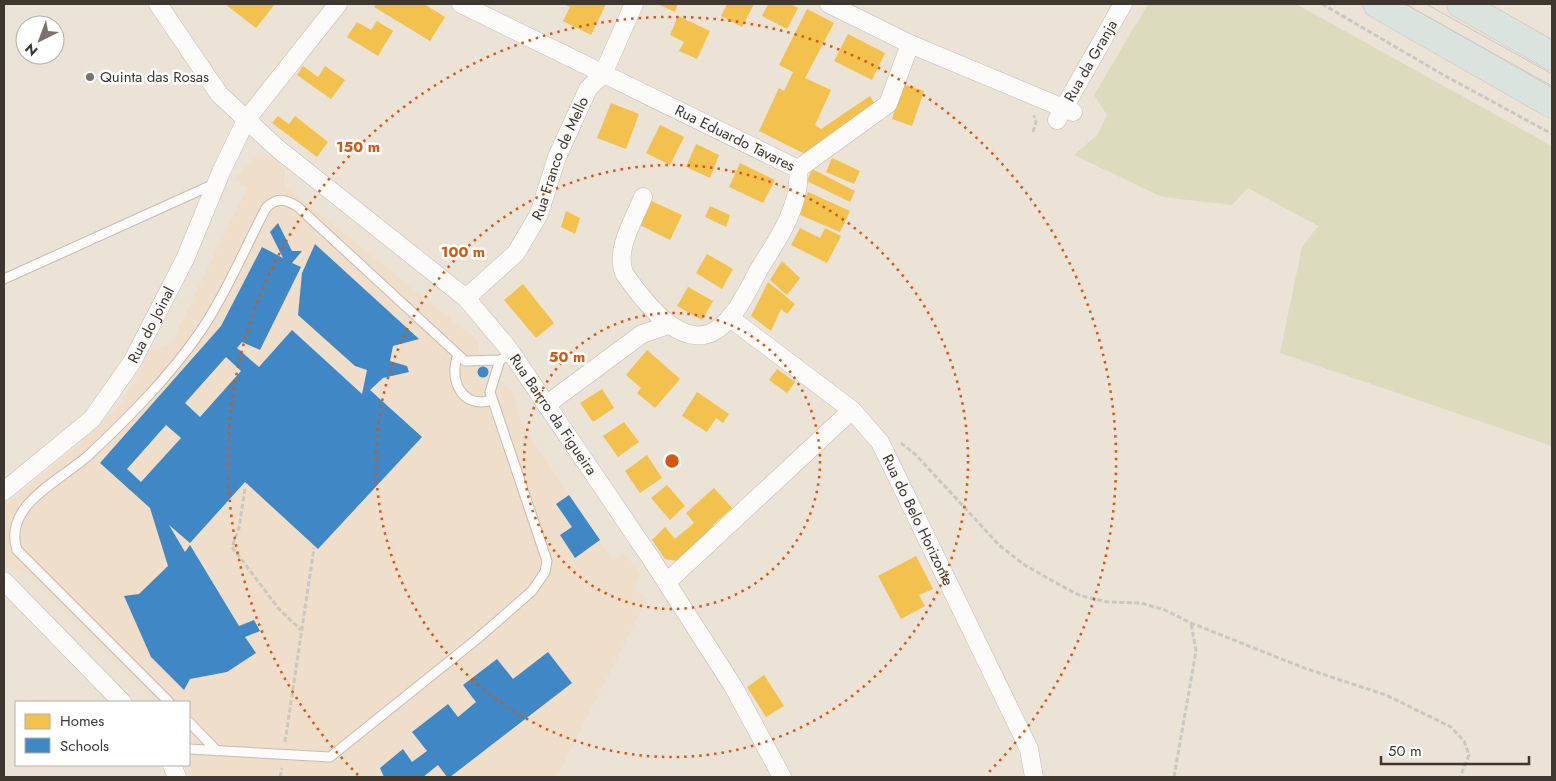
<svg xmlns="http://www.w3.org/2000/svg" width="1556" height="781" font-family="Jost,sans-serif">
	<style>
		.built { fill: #efdec9 }
		.green { fill: #dddbbe }
		.homes { fill: #f2c14e }
		.schools { fill: #3f88c5; fill-rule: evenodd }
		.lines { fill: none; stroke-linecap: round; stroke-linejoin: round }
		.service-casing { stroke: #c3bcb3; stroke-width: 11 }
		.minor-casing { stroke: #c3bcb3; stroke-width: 19 }
		.primary-casing { stroke: #c6c1bc; stroke-width: 29 }
		.path { stroke: #c9c7c1; stroke-width: 3; stroke-dasharray: 5 2.5; stroke-linecap: butt }
		.service { stroke: #fcfbf9; stroke-width: 9 }
		.minor { stroke: #fcfbf9; stroke-width: 18 }
		.primary { stroke: #dbe3df; stroke-width: 28 }
		.tram { stroke: #cbc9c5; stroke-width: 1 }
		.ring { fill: none; stroke: #d75610; stroke-width: 2.5; stroke-dasharray: 2.5 5 }
		.poi-dot { fill: #7b736a; stroke: #fff; stroke-width: 2 }
		.labels { text-anchor: middle; dominant-baseline: central; stroke-width: 5; stroke-linejoin: round; paint-order: stroke }
		.street-label { font-size: 15px; fill: #3e372f; stroke: #fff }
		.poi-label { font-size: 15px; fill: #3e372f; stroke: #fff; text-anchor: start }
		.centre { fill: #d75610; stroke: #fff; stroke-width: 2.5 }
		.ring-label { font-size: 15px; text-anchor: middle; font-weight: bold; fill: #d75610; stroke: #fff; stroke-width: 5; stroke-linejoin: round; paint-order: stroke }
	</style>
	<rect width="100%" height="100%" fill="#ece3d7"/>
	<path class="built" d="M 269,155 L 285,168 L 285,186 L 477,340 L 483,366 L 512,391 L 522,424 L 613,560 L 625,553 L 640,575 L 633,589 L 647,599 L 557,777 L 190,777 L 194,740 L 189,735 L 189,702 L 156,702 L 26,572 L 4,566 L 4,507 L 76,447 L 119,406 L 137,378 L 147,352 L 170,345 L 247,188 L 234,179 L 254,157 Z"/>
	<path class="green" d="M 1148,4 L 1296,4 L 1552,146 L 1552,446 L 1280,353 L 1302,247 L 1318,226 L 1248,188 L 1232,205 L 1162,197 L 1074,155 L 1097,135 L 1107,115 L 1094,95 Z"/>
	<g class="homes">
		<path d="M 225,4 L 275,4 L 256,28 Z"/>
		<path d="M 376,4 L 424,4 L 445,17 L 430,41 L 374,7 Z"/>
		<path d="M 564,4 L 606,4 L 591,35 L 563,21 L 570,7 Z"/>
		<path d="M 657,4 L 678,4 L 675,12 Z"/>
		<path d="M 727,4 L 754,4 L 742,27 L 721,16 Z"/>
		<path d="M 768,4 L 790,4 L 798,8 L 787,29 L 762,16 Z"/>
		<path d="M 807,9 L 834,23 L 805,78 L 831,90 L 815,125 L 821,129 L 870,96 L 874,103 L 805,154 L 759,131 L 779,88 L 784,91 L 793,72 L 779,65 Z"/>
		<path d="M 678,16 L 710,31 L 697,59 L 679,51 L 684,42 L 670,35 Z"/>
		<path d="M 377,21 L 393,31 L 378,56 L 347,37 L 357,22 L 371,30 Z"/>
		<path d="M 848,34 L 885,53 L 872,80 L 834,61 Z"/>
		<path d="M 303,66 L 318,77 L 325,66 L 345,80 L 331,99 L 297,75 Z"/>
		<path d="M 903,84 L 924,91 L 912,126 L 892,119 Z"/>
		<path d="M 611,103 L 639,114 L 626,149 L 597,138 Z"/>
		<path d="M 278,116 L 289,124 L 295,116 L 328,142 L 317,157 L 272,123 Z"/>
		<path d="M 660,125 L 684,137 L 670,165 L 646,153 Z"/>
		<path d="M 696,144 L 719,155 L 710,178 L 686,167 Z"/>
		<path d="M 832,158 L 860,171 L 854,184 L 826,172 Z"/>
		<path d="M 740,163 L 775,180 L 763,203 L 729,187 Z"/>
		<path d="M 812,169 L 855,191 L 850,202 L 807,181 Z"/>
		<path d="M 808,192 L 850,211 L 840,232 L 798,214 Z"/>
		<path d="M 647,199 L 682,215 L 670,240 L 636,223 Z"/>
		<path d="M 710,206 L 730,215 L 726,227 L 705,217 Z"/>
		<path d="M 566,211 L 580,218 L 575,234 L 561,227 Z"/>
		<path d="M 800,228 L 820,238 L 825,228 L 841,236 L 827,263 L 791,245 Z"/>
		<path d="M 707,254 L 733,269 L 722,289 L 696,273 Z"/>
		<path d="M 782,261 L 800,278 L 787,295 L 770,280 Z"/>
		<path d="M 768,282 L 795,304 L 787,314 L 781,309 L 771,331 L 751,316 Z"/>
		<path d="M 523,284 L 554,323 L 536,338 L 504,300 Z"/>
		<path d="M 688,287 L 713,301 L 702,320 L 677,306 Z"/>
		<path d="M 647,350 L 680,379 L 655,408 L 637,393 L 641,388 L 626,375 Z"/>
		<path d="M 777,369 L 795,382 L 787,393 L 769,380 Z"/>
		<path d="M 602,389 L 614,408 L 593,422 L 580,403 Z"/>
		<path d="M 697,392 L 729,414 L 723,423 L 716,418 L 707,432 L 682,416 Z"/>
		<path d="M 624,422 L 639,442 L 618,457 L 603,436 Z"/>
		<path d="M 647,455 L 662,478 L 640,493 L 625,471 Z"/>
		<path d="M 667,485 L 685,506 L 670,520 L 651,498 Z"/>
		<path d="M 714,488 L 732,508 L 713,525 L 715,529 L 677,561 L 665,559 L 652,540 L 665,527 L 675,539 L 694,523 L 686,513 Z"/>
		<path d="M 916,556 L 933,589 L 919,595 L 925,606 L 901,619 L 878,576 Z"/>
		<path d="M 764,675 L 784,706 L 766,717 L 747,687 Z"/>
	</g>
	<g class="schools">
		<path d="M 278,223 L 292,251 L 302,251 L 292,263 L 301,267 L 260,350 L 242,342 L 237,348 L 259,367 L 292,330 L 362,394 L 367,370 L 355,366 L 298,315 L 302,273 L 315,244 L 419,339 L 393,346 L 390,361 L 407,366 L 409,372 L 383,378 L 370,390 L 422,437 L 318,549 L 245,482 L 190,543 L 169,525 L 185,552 L 190,545 L 239,626 L 254,620 L 260,631 L 245,637 L 256,653 L 227,672 L 190,679 L 184,690 L 151,657 L 124,596 L 139,594 L 168,566 L 150,508 L 100,463 L 221,326 L 262,247 L 283,258 L 270,232 ZM 226,357 L 241,371 L 200,417 L 185,403 ZM 166,425 L 181,438 L 141,482 L 127,469 Z"/>
		<circle cx="483" cy="372" r="5.5"/>
		<path d="M 569,495 L 600,540 L 575,558 L 560,535 L 572,527 L 556,504 Z"/>
		<path d="M 548,652 L 572,683 L 450,777 L 447,777 L 438,765 L 423,777 L 384,777 L 380,768 L 403,749 L 412,762 L 427,751 L 412,732 L 448,704 L 458,717 L 476,702 L 463,685 L 497,659 L 513,679 Z"/>
	</g>
	<g class="lines">
		<defs>
			<g id="service">
				<path d="M 4,279 L 214,184"/>
				<path d="M 458,355 C 448,379 462,410 492,400"/>
				<path d="M 169,702 L 17,550 C 2,504 63,480 91,453 C 129,417 168,378 198,335 C 225,296 244,250 266,208 C 277,197 286,199 298,207 L 465,361 L 500,360 L 512,354"/>
				<path d="M 189,722 L 217,751"/>
				<path d="M 189,749 L 330,757 L 477,639 L 532,591 L 545,572 L 547,561 L 490,392 L 500,360"/>
			</g>
			<g id="minor">
				<path id="s1" d="M 158,4 L 219,94 L 277,148 L 466,298 L 508,348 L 654,563 L 733,686 L 782,777"/>
				<path id="s2" d="M 461,4 L 798,169 C 802,203 779,238 761,266 C 750,285 740,309 724,324 C 687,360 644,302 624,273 C 615,249 634,220 643,197"/>
				<path d="M 829,4 L 910,44 L 1073,112"/>
				<path id="s3" d="M 1057,120 L 1123,4"/>
				<path d="M 798,169 L 888,104 L 910,44"/>
				<path id="s4" d="M 466,298 L 516,253 L 539,214 L 557,157 L 588,89 L 603,74 L 634,4"/>
				<path id="s5" d="M 730,318 L 852,410 L 880,442 L 1029,749 L 1034,777"/>
				<path d="M 546,405 L 642,334 L 668,325"/>
				<path id="s6" d="M 4,491 L 92,419 L 132,362 L 185,259 L 221,172 L 246,120 L 338,4"/>
				<path d="M 4,581 L 122,702"/>
				<path d="M 667,582 L 852,410"/>
				<path d="M 172,765 L 177,777"/>
			</g>
			<g id="primary">
				<path d="M 1377,4 L 1552,104"/>
				<path d="M 1461,4 L 1552,56"/>
			</g>
		</defs>
		<use href="#service" class="service-casing"/>
		<use href="#minor" class="minor-casing"/>
		<use href="#primary" class="primary-casing"/>
		<g class="path">
			<path d="M 1322,4 L 1440,73 L 1552,134"/>
			<path d="M 1033,132 L 1036,122 L 1034,115"/>
			<path d="M 901,443 L 916,455 L 999,545 L 1023,564 L 1058,584 L 1081,596 L 1108,602 L 1141,603 L 1165,610 L 1191,623 L 1304,668 L 1386,695 L 1451,727 L 1464,741 L 1469,755 L 1460,777"/>
			<path d="M 245,489 L 239,528 L 232,547 L 279,609 L 301,630"/>
			<path d="M 285,742 L 314,548"/>
			<path d="M 280,777 L 282,768"/>
			<path d="M 1174,777 L 1196,651 L 1191,623"/>
		</g>
		<use href="#service" class="service"/>
		<use href="#minor" class="minor"/>
		<use href="#primary" class="primary"/>
		<g class="tram">
			<path d="M 1405,4 L 1552,86"/>
			<path d="M 1426,4 L 1552,74"/>
		</g>
	</g>
	<g class="ring">
		<circle cx="672" cy="461" r="148"/>
		<circle cx="672" cy="461" r="296"/>
		<path d="M358 775A444 444 0 1 1 986 775"/>
	</g>
	<circle class="poi-dot" cx="90" cy="77" r="5"/>
	<g class="labels">
		<g class="street-label">
			<text stroke="none"><textPath href="#s3" startOffset="68">Rua da Granja</textPath></text>
			<text stroke="none"><textPath href="#s2" startOffset="305">Rua Eduardo Tavares</textPath></text>
			<text stroke="none"><textPath href="#s4" startOffset="172">Rua Franco de Mello</textPath></text>
			<text stroke="none"><textPath href="#s6" startOffset="225">Rua do Joinal</textPath></text>
			<text stroke="none"><textPath href="#s1" startOffset="575">Rua Bairro da Figueira</textPath></text>
			<text stroke="none"><textPath href="#s5" startOffset="282">Rua do Belo Horizonte</textPath></text>
		</g>
		<g class="poi-label">
			<text x="100" y="77">Quinta das Rosas</text>
		</g>
	</g>
	<circle cx="672" cy="461" r="8" class="centre"/>
	<g class="ring-label">
		<text x="358" y="152">150 m</text>
		<text x="463" y="257">100 m</text>
		<text x="567" y="362">50 m</text>
	</g>
	<rect width="1556" height="781" fill="none" stroke="#3e372f" stroke-width="10"/>
	<rect x="15" y="701" width="175" height="65" fill="#ffffff" stroke="#b2afac"/>
	<rect x="25" y="714" width="25" height="15" fill="#f2c14e" stroke="#b2afac"/>
	<text x="60" y="726" font-size="15" fill="#3e372f">Homes</text>
	<rect x="25" y="738" width="25" height="15" fill="#3f88c5" stroke="#b2afac"/>
	<text x="60" y="751" font-size="15" fill="#3e372f">Schools</text>
	<g transform="translate(40 40) rotate(222)"><circle r="24" fill="#ffffff" stroke="#b2afac"/>
	<path d="M0-4L9 19L0 12L-9 19Z" fill="#7b736a"/>
	<text y="-8" font-size="14" font-weight="bold" text-anchor="middle" fill="#3e372f">N</text>
	</g>
	<path d="M1381 756v8h148v-8" fill="none" stroke="#3e372f" stroke-width="2.5"/>
	<text x="1388" y="756" font-size="15" fill="#3e372f" stroke="#ffffff" stroke-width="4" paint-order="stroke">50 m</text>
</svg>
